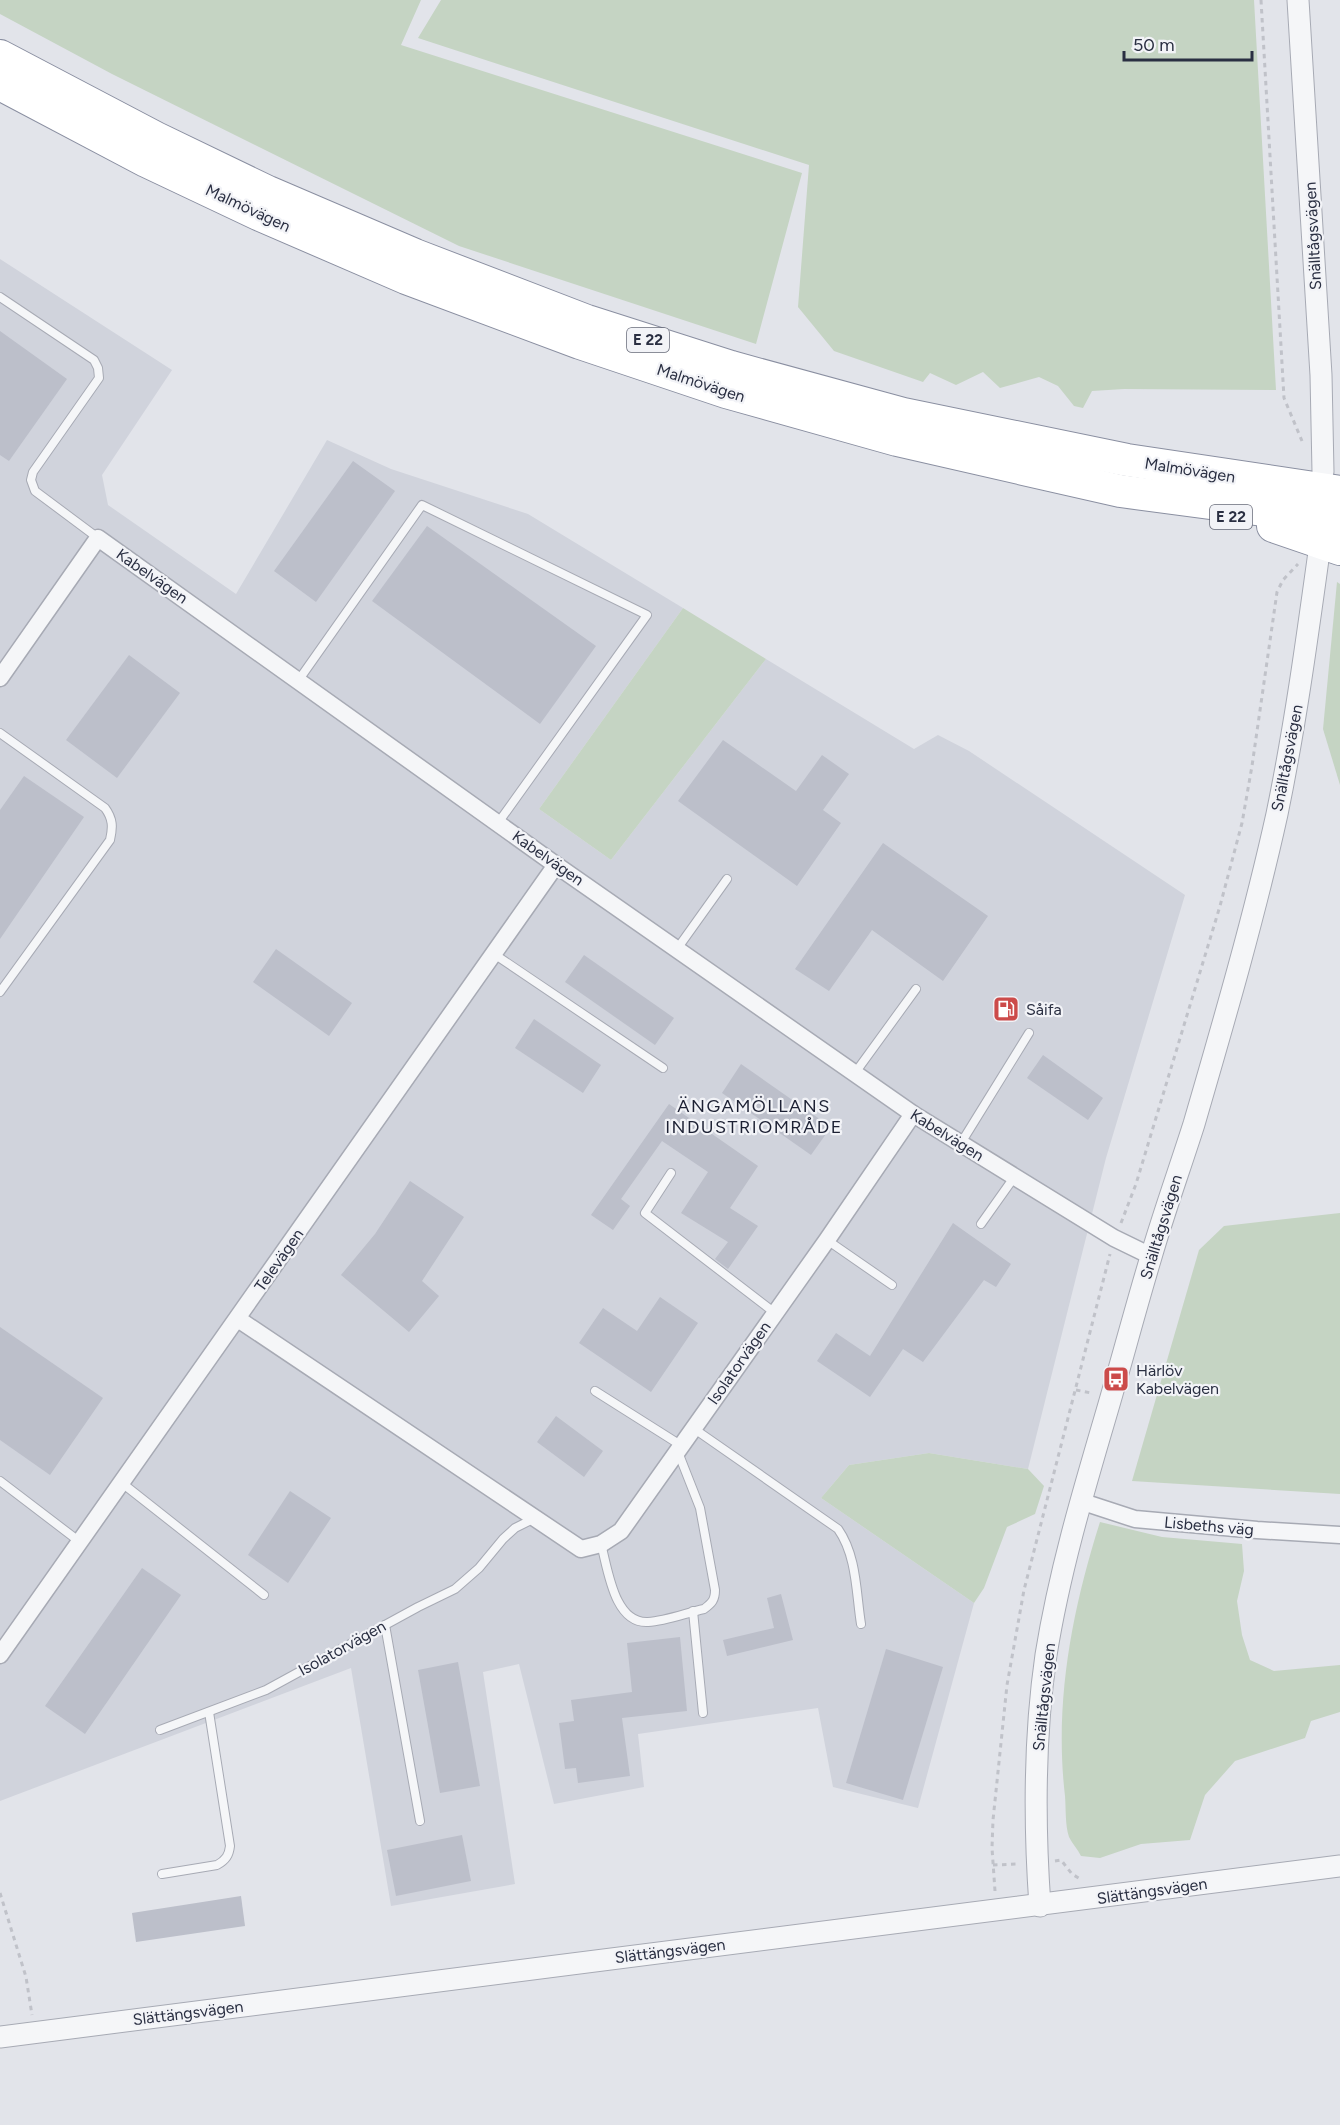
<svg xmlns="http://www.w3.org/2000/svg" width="1340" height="2125" font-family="Figtree,sans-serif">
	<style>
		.built { fill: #d0d3dc }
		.green { fill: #c5d4c3 }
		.building { fill: #bcbfca }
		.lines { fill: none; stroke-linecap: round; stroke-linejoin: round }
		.service-casing { stroke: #a7aab4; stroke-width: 10 }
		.minor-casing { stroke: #a7aab4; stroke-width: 19 }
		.tertiary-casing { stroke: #a7aab4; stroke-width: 23 }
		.motorway-casing { stroke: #8a8fa1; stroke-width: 34 }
		.path { stroke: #c0c2c9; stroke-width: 3; stroke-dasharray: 4.5 4.5; stroke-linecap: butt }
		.service { stroke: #f5f6f8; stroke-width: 8 }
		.minor { stroke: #f5f6f8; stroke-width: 16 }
		.tertiary { stroke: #f5f6f8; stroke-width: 21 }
		.motorway { stroke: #fff; stroke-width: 32 }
		.labels { text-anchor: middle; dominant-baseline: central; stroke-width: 4.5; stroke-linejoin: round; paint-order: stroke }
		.shield { fill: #f2f3f7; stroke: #666a78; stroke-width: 1.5 }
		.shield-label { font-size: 15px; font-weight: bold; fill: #2a2f42 }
		.street-label { font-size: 16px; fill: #2a2f42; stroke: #f2f3f7 }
		.poi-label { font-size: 16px; fill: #2a2f42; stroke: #f2f3f7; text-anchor: start }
		.neighbourhood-label { font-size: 18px; letter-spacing: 1.5px; fill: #1c2033; stroke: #f2f3f7 }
	</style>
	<rect width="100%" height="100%" fill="#e2e4ea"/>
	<path class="built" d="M 0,259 L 172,370 L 102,475 L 108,505 L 236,594 L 327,440 L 391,469 L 528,514 L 683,608 L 539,809 L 611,860 L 766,659 L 914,749 L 938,735 L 969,751 L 1185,895 L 1106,1158 L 1028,1469 L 929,1453 L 849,1465 L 821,1498 L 974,1603 L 918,1808 L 833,1787 L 818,1708 L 638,1734 L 644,1787 L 554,1804 L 519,1664 L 483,1672 L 515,1884 L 391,1906 L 351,1668 L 0,1801 Z"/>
	<g class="green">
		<path d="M 0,0 L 421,0 L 401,45 L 802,173 L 756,344 L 459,246 L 112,74 L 0,14 Z"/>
		<path d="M 441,0 L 1254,0 L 1276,390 L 1124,389 L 1092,391 L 1083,408 L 1074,406 L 1058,386 L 1039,377 L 1000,388 L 983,372 L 956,385 L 930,373 L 923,382 L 834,351 L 798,307 L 809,165 L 418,38 Z"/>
		<path d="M 1337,582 L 1340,584 L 1340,785 L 1323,729 Z"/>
		<path d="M 683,608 L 766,659 L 611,860 L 539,809 Z"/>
		<path d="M 1340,1213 L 1340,1494 L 1132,1481 L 1199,1250 L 1224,1226 Z"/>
		<path d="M 929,1453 L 1028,1469 L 1044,1486 L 1035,1514 L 1007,1527 L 984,1588 L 974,1603 L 821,1498 L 849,1465 Z"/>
		<path d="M 1100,1522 L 1162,1537 L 1242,1544 L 1244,1571 L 1237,1601 L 1242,1635 L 1250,1660 L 1274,1671 L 1340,1665 L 1340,1712 L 1311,1721 L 1305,1738 L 1235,1761 L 1205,1795 L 1190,1840 L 1141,1844 L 1100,1858 L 1081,1856 C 1078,1850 1072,1843 1069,1837 C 1065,1825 1066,1808 1065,1796 C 1054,1703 1072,1610 1100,1522 Z"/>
	</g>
	<g class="building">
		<path d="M 0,331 L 67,379 L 9,461 L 0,455 Z"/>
		<path d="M 353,461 L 395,491 L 316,602 L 274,571 Z"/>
		<path d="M 427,526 L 596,646 L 540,724 L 372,601 Z"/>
		<path d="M 129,655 L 180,693 L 117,778 L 66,740 Z"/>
		<path d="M 723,740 L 796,791 L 822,755 L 849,774 L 823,810 L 841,823 L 797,886 L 678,801 Z"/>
		<path d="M 24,776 L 84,817 L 0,939 L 0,810 Z"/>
		<path d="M 883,843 L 988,916 L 943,981 L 872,930 L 829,991 L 795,969 Z"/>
		<path d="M 276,949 L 352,1003 L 329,1036 L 253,982 Z"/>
		<path d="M 584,955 L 674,1018 L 655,1045 L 565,982 Z"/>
		<path d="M 534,1019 L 601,1065 L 583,1093 L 515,1048 Z"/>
		<path d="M 1043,1055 L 1103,1098 L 1088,1120 L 1027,1078 Z"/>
		<path d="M 741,1064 L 831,1127 L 811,1155 L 722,1093 Z"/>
		<path d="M 669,1104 L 758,1166 L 730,1208 L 758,1226 L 728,1269 L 715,1259 L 728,1242 L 681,1213 L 708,1172 L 662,1141 L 621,1199 L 630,1206 L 613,1230 L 591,1215 Z"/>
		<path d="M 410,1181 L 464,1217 L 422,1281 L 439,1296 L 409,1332 L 341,1275 L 375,1234 Z"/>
		<path d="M 953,1223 L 1011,1264 L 996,1287 L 984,1280 L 923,1362 L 903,1349 L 870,1397 L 817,1361 L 836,1333 L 870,1356 Z"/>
		<path d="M 660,1297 L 698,1323 L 651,1392 L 579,1343 L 603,1308 L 637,1331 Z"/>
		<path d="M 0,1327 L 103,1398 L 50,1475 L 0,1440 Z"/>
		<path d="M 556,1416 L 603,1451 L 584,1477 L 537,1442 Z"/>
		<path d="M 290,1491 L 331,1518 L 288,1583 L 248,1555 Z"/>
		<path d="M 142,1568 L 181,1595 L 85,1734 L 45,1706 Z"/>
		<path d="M 781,1594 L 793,1640 L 727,1656 L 723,1640 L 774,1628 L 767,1598 Z"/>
		<path d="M 680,1637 L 687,1711 L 622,1718 L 630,1776 L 578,1783 L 576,1768 L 565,1769 L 559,1723 L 574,1721 L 571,1700 L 632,1692 L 627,1643 Z"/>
		<path d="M 886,1649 L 943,1667 L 903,1800 L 846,1783 Z"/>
		<path d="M 458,1662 L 480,1786 L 440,1793 L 418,1670 Z"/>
		<path d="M 462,1835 L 471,1881 L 396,1896 L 387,1850 Z"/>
		<path d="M 241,1896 L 245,1926 L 136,1942 L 132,1913 Z"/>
	</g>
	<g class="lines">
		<defs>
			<g id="service">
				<path d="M 0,297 L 94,360 L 98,368 L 99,378 L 33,472 L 31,480 L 35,491 L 98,538"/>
				<path d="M 298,681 L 422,505 L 647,615 L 498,823"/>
				<path d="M 0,733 L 105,808 C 113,819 113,827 110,840 L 0,992"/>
				<path d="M 677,949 L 727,879"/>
				<path d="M 494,954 L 663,1068"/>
				<path d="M 855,1073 L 916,989"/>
				<path d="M 961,1143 L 1029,1033"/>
				<path d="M 671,1173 L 645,1213 L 775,1313"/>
				<path d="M 981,1224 L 1015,1176"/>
				<path d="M 827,1240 L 892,1285"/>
				<path d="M 595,1391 L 682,1446"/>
				<path d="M 693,1428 L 838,1529 C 857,1556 856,1593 861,1624"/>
				<path d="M 0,1481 L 80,1542"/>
				<path d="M 122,1483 L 264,1595"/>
				<path d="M 601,1544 C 608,1569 614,1624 648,1622 C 666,1621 686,1613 704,1609 C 712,1603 715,1600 715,1590 L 700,1508 L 678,1452"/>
				<path d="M 693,1611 L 703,1713"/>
				<path d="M 385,1625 L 420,1821"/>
				<path d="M 160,1730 L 266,1690 L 418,1607 L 455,1589 L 479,1568 L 503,1539 L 515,1528 L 535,1518"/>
				<path d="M 162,1874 L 217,1865 C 226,1860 229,1855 230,1846 L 209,1712"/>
			</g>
			<g id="minor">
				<path d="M 0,678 L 98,538 L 556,865 L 913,1114 L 1114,1238 L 1151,1256"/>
				<path d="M 238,1319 L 581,1549 L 601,1544 L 621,1531 L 827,1240 L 913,1114"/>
				<path d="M 1080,1501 L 1135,1519 L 1257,1530 L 1340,1535"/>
				<path d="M 0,1655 L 556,865"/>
			</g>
			<g id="tertiary">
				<path d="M 1298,0 L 1321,375 L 1323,472"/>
				<path d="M 1040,1906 C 1034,1822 1034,1738 1046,1655 C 1059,1574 1082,1496 1105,1418 C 1121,1364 1135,1310 1151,1257 C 1164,1212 1180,1168 1194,1124 C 1224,1021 1254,918 1277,814 C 1295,727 1307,639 1319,552"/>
				<path d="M 0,2037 L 1340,1866"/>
			</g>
			<g id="motorway">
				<path d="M 0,56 L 156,138 L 268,192 L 415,255 L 587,321 L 731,367 L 903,414 L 1127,460 L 1340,492"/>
				<path d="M 0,84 L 146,161 L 258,214 L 406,278 L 580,343 L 726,392 L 897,440 L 1120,491 L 1340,520"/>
				<path d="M 1273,526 L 1340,549"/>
			</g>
		</defs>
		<use href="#service" class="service-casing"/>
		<use href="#minor" class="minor-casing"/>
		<use href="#tertiary" class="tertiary-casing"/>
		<use href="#motorway" class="motorway-casing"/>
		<g class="path">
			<path d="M 1261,0 L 1284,398 L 1302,441"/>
			<path d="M 1121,1223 L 1136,1184 L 1220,906 L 1242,823 L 1252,766 L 1277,592 L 1283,580 L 1298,564"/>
			<path d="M 1076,1390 L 1091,1393"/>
			<path d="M 1055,1861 L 1061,1860 L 1072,1874 L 1082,1880"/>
			<path d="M 993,1865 L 1018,1864"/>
			<path d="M 995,1891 L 992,1848 L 993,1820 L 1007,1685 L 1024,1590 L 1110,1254"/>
			<path d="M 0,1893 L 26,1977 L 32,2015"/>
		</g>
		<use href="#service" class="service"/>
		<use href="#minor" class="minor"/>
		<use href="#tertiary" class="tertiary"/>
		<use href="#motorway" class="motorway"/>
	</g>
	<defs>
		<symbol id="fuel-square" viewBox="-11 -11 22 22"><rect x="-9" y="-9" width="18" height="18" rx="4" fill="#cc4b4a" stroke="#f2f3f7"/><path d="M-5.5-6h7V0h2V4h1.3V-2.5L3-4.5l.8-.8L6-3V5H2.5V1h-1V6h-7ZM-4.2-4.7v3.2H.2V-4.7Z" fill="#fff"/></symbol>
		<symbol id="bus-square" viewBox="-11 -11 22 22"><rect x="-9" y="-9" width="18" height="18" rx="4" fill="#cc4b4a" stroke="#f2f3f7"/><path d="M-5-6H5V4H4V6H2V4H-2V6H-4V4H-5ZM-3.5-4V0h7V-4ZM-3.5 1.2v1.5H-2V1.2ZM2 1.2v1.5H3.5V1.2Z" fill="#fff"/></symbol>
	</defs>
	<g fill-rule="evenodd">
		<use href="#fuel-square" x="991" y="994" width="30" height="30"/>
		<use href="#bus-square" x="1101" y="1364" width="30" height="30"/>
	</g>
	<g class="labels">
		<g class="shield">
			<rect x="627" y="328" width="42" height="24" rx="4.5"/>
			<rect x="1210" y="505" width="42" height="24" rx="4.5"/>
		</g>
		<g class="shield-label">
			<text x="648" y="340">E 22</text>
			<text x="1231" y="517">E 22</text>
		</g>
		<g class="street-label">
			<text transform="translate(248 208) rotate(25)">Malmövägen</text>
			<text transform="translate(1313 236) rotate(-93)">Snälltågsvägen</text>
			<text transform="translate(701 383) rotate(18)">Malmövägen</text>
			<text transform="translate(1190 470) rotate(9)">Malmövägen</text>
			<text transform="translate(152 576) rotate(35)">Kabelvägen</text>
			<text transform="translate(1287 758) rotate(-79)">Snälltågsvägen</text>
			<text transform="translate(548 858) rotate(35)">Kabelvägen</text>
			<text transform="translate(947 1135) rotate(32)">Kabelvägen</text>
			<text transform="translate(1161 1227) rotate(-73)">Snälltågsvägen</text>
			<text transform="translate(279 1260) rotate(-55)">Televägen</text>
			<text transform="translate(739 1363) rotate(-55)">Isolatorvägen</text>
			<text transform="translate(1209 1526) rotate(5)">Lisbeths väg</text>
			<text transform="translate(342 1648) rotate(-29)">Isolatorvägen</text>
			<text transform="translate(1044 1697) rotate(-84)">Snälltågsvägen</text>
			<text transform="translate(1152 1891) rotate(-8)">Slättängsvägen</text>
			<text transform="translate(670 1951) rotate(-7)">Slättängsvägen</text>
			<text transform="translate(188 2013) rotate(-7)">Slättängsvägen</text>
		</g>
		<g class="poi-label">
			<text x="1026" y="1009">Såifa</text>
			<text x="1136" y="1370">Härlöv<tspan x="1136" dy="18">Kabelvägen</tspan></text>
		</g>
		<g class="neighbourhood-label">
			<text x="754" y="1106">ÄNGAMÖLLANS<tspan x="754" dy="21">INDUSTRIOMRÅDE</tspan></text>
		</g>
	</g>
	<path d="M1124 51v9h128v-9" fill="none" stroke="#2a2f42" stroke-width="3"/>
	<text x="1133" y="51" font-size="18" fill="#2a2f42" stroke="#f2f3f7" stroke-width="4.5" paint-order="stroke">50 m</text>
</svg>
